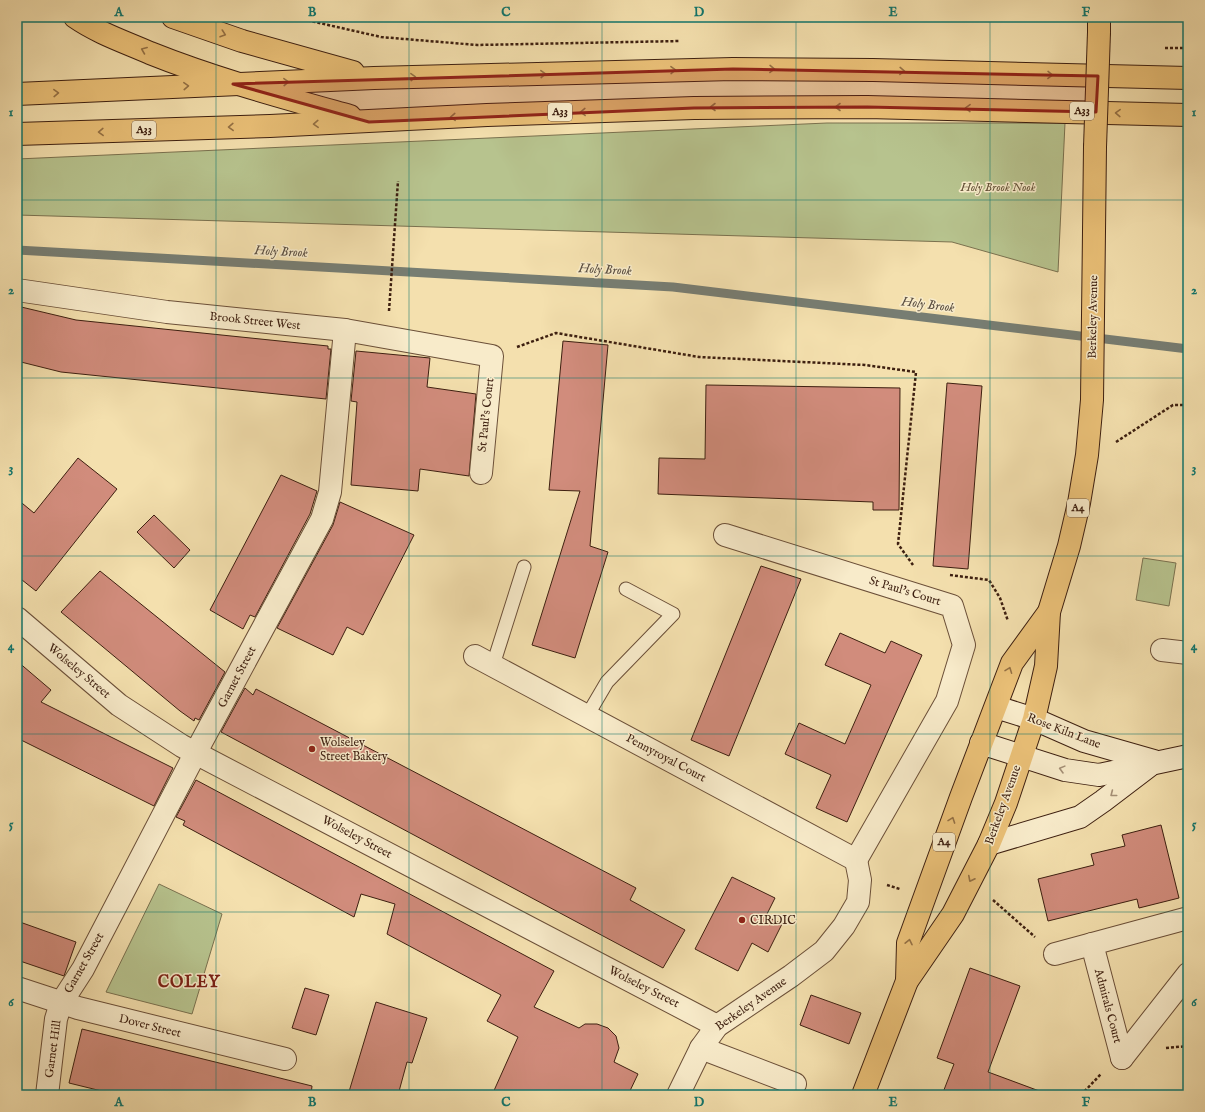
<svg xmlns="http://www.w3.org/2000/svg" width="1205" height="1112" font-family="'IM FELL English',serif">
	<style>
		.green { fill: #b7c38e; stroke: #7a714f }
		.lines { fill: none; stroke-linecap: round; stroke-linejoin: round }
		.stream { stroke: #777d72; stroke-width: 9 }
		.building { fill: #d18c7c; stroke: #3d1f10 }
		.lane-casing { stroke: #6b4f38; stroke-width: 15 }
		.street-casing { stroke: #6b4f38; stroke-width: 24 }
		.secondary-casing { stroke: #3d1f10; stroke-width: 24 }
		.primary-casing { stroke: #3d1f10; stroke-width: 24 }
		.highway-casing { stroke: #3d1f10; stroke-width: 24 }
		.path { stroke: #3d1f10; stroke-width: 2.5; stroke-dasharray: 3 2; stroke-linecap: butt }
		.lane { stroke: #f8ebca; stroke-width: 13 }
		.street { stroke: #f8ebca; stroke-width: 22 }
		.secondary { stroke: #f8ebca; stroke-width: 22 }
		.primary { stroke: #eac077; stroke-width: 22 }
		.highway { stroke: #eac077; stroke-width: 22 }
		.primary-bridge-casing { stroke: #3d1f10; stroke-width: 24; stroke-linecap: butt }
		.primary-bridge { stroke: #eac077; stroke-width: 22 }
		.oneway { stroke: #947044 }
		.oneway2 { stroke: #a48f76 }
		.marked { fill: #8f2418; fill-opacity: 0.2; stroke: #8f2418; stroke-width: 3; stroke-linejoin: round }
		.grid { fill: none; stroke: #0f766e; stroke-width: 1; stroke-opacity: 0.55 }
		.poi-dot { fill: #8f2418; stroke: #f8ebca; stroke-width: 1.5 }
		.labels { text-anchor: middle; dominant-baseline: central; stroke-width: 3; stroke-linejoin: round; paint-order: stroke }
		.shield { fill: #f8ebca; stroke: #755c48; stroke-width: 1 }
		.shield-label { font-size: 11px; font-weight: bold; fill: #3d1f10 }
		.park-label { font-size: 12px; font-style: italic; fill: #625036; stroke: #f8ebca }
		.street-label { font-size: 12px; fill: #3d1f10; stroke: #f8ebca }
		.poi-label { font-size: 12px; fill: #3d1f10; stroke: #f8ebca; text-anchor: start }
		.water-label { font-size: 13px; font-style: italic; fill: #5a4e41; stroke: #f8ebca }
		.district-label { font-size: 16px; font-weight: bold; letter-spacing: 1px; fill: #7a1f14; stroke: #f8ebca }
		.neatline { fill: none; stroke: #0f766e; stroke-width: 1.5 }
		.grid-label { font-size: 13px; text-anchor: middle; font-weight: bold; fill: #0f766e }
	</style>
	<rect width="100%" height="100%" fill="#f4e0ae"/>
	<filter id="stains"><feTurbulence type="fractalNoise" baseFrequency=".005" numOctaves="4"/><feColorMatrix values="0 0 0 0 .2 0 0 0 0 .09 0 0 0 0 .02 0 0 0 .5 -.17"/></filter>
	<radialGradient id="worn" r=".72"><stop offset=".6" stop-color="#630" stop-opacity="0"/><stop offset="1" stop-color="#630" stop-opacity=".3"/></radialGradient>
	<g class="green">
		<path d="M 827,123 L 1065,123 L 1058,272 L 952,242 L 17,215 L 17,159 Z"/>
		<path d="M 1143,558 L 1176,563 L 1169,606 L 1136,600 Z"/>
		<path d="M 159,884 L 222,914 L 192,1014 L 106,992 Z"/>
	</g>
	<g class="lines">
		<path class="stream" d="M 17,250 L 673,287 L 1188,349"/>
	</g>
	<g class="building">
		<path d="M 17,306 L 76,320 L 328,346 L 328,349 L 331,349 L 326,399 L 61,372 L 17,361 Z"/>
		<path d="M 563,341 L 608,345 L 590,546 L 608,552 L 575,658 L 532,645 L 580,491 L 549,490 Z"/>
		<path d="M 356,351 L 430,358 L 427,387 L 476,394 L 469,476 L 420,469 L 418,491 L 351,485 L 357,402 L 351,401 Z"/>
		<path d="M 947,383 L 982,386 L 968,569 L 933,566 Z"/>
		<path d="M 706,385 L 900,388 L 899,510 L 873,510 L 873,502 L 658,494 L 659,458 L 705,459 Z"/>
		<path d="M 78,458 L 117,489 L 36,591 L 17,576 L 17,499 L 34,513 Z"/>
		<path d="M 281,475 L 317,491 L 310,514 L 255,617 L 250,615 L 243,629 L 210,610 Z"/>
		<path d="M 340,502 L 414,535 L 363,635 L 347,627 L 333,655 L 277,628 L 333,525 Z"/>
		<path d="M 154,515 L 190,550 L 174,568 L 137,532 Z"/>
		<path d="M 761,566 L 801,579 L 729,756 L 691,740 Z"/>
		<path d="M 100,571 L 225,672 L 199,720 L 195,718 L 194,721 L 180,711 L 61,612 Z"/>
		<path d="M 840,633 L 885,653 L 891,641 L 922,655 L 847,822 L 816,808 L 831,775 L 785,754 L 799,723 L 845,744 L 871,685 L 825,665 Z"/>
		<path d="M 17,661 L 51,690 L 41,702 L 173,768 L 154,806 L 17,738 Z"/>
		<path d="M 245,688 L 253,695 L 256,689 L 636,888 L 630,900 L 685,930 L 663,968 L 221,732 Z"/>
		<path d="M 196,780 L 554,971 L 534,1007 L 579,1028 L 585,1024 L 597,1024 L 608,1028 L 616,1036 L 619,1048 L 614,1062 L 638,1074 L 628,1095 L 492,1095 L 518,1037 L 487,1021 L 501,995 L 387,934 L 395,904 L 361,894 L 354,917 L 183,825 L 185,821 L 176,817 Z"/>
		<path d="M 1161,825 L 1179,898 L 1139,908 L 1137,899 L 1048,921 L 1038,879 L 1094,865 L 1091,854 L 1125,846 L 1122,835 Z"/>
		<path d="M 732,877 L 775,898 L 766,916 L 782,924 L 768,952 L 752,943 L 738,971 L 695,949 Z"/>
		<path d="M 17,921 L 76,942 L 64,976 L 17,960 Z"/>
		<path d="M 970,968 L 1020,986 L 988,1072 L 1042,1092 L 1042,1095 L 942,1095 L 954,1064 L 937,1058 Z"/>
		<path d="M 305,988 L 329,995 L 316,1035 L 292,1028 Z"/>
		<path d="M 811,995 L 861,1013 L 849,1044 L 800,1025 Z"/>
		<path d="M 376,1002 L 427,1018 L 412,1063 L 407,1062 L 398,1095 L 348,1095 Z"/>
		<path d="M 82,1029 L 312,1086 L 311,1095 L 118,1095 L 69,1083 Z"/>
	</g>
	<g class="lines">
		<defs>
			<g id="lane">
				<path d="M 493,665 L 524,567"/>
				<path d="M 587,716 L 607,682 L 673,614 L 626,589"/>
			</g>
			<g id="street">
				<path d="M 17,290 L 167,312 L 345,330 L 492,356 L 481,473"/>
				<path d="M 725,535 L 952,606 L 964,645 L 947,701 L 856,860"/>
				<path d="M 17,618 L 119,705 L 182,746 L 717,1026"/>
				<path d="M 1162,650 L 1188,653"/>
				<path d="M 475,656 L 856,860"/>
				<path d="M 1092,944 L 1122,1058"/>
				<path d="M 1055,954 L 1188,918"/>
				<path d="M 17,988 L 78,1008 L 285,1059"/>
				<path d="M 701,1048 L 795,1084"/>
				<path d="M 1122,1058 L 1188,974"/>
				<path d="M 47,1095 L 56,1019 L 61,1003 L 83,969 L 196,752 L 322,519 L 330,492 L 345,330"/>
				<path d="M 678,1095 L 701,1048 L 717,1026 L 791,976 L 824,951 L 844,926 L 858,902 L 860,880 L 856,860"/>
			</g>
			<g id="secondary">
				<path d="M 996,707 L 1034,719 L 1084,741 L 1154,761"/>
				<path d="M 981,743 L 1065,770 L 1099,775 L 1188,756"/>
				<path d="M 989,844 L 1080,817 L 1103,801 L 1149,766"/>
			</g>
			<g id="primary">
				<path d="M 1099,32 L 1099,17"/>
				<path d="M 907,981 L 908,943 L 961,797 L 1012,663 L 1049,612"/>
				<path d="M 863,1095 L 907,981 L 953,914 L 989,844 L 1006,803 L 1034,719 L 1046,666 L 1049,612 L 1069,546 L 1079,503 L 1087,455 L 1092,400 L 1095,147"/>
			</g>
			<g id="highway">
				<path d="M 75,17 C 98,33 125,42 150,53 C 215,79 282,97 350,116"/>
				<path d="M 173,17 L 242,41 L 353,72"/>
				<path d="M 17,94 L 374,78 L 733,69 L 873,70 L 1188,78"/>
				<path d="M 17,134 L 270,126 L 487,115 L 694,108 L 867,107 L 1188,115"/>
			</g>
		</defs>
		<use href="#lane" class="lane-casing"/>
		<use href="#street" class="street-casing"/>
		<use href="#secondary" class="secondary-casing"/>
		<use href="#primary" class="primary-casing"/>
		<use href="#highway" class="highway-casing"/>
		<g class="path">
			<path d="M 293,17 L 381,37 L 477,45 L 680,41"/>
			<path d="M 17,23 L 21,17"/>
			<path d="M 1165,48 L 1188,48"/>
			<path d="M 389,311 L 398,181"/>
			<path d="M 517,347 L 556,333 L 699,357 L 865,365 L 916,372 L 898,544 L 913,565"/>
			<path d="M 1116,442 L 1173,405 L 1188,405"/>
			<path d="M 950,575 L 989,580 L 1000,598 L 1008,621"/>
			<path d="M 887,885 L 900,889"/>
			<path d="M 993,900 L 1035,937"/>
			<path d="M 1166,1048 L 1188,1046"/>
			<path d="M 1081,1095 L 1101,1074"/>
		</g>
		<use href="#lane" class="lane"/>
		<use href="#street" class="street"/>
		<use href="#secondary" class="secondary"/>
		<use href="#primary" class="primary"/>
		<use href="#highway" class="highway"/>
		<defs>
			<path id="primary-bridge" d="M 1095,147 L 1099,32"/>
		</defs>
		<use href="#primary-bridge" class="primary-bridge-casing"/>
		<use href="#primary-bridge" class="primary-bridge"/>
	</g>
	<defs><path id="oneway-chevron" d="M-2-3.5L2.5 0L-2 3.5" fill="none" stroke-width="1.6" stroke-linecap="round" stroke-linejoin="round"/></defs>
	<g class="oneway">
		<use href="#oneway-chevron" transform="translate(223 34) rotate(19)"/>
		<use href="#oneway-chevron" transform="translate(144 50) rotate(-158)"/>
		<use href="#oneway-chevron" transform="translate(772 69) rotate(1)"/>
		<use href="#oneway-chevron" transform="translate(673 70) rotate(-1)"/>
		<use href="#oneway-chevron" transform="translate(902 71) rotate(2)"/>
		<use href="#oneway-chevron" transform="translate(543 74) rotate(-2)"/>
		<use href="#oneway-chevron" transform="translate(1050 75) rotate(1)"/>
		<use href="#oneway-chevron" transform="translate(413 77) rotate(-2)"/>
		<use href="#oneway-chevron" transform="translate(286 82) rotate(-2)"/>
		<use href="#oneway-chevron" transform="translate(186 86) rotate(-3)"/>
		<use href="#oneway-chevron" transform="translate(56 93) rotate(-2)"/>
		<use href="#oneway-chevron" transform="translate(713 107) rotate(180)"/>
		<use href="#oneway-chevron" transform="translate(838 107) rotate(180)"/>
		<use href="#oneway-chevron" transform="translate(968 108) rotate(-179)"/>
		<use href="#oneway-chevron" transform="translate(583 112) rotate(178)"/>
		<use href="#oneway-chevron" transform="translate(1118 113) rotate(-178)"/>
		<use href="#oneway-chevron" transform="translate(453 117) rotate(177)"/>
		<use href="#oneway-chevron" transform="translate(316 124) rotate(177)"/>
		<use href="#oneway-chevron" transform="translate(231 127) rotate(178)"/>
		<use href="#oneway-chevron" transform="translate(101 132) rotate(178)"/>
		<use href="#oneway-chevron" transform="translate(1009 670) rotate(-69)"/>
		<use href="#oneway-chevron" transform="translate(952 820) rotate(-70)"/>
		<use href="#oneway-chevron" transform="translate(971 879) rotate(117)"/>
		<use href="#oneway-chevron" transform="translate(909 942) rotate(-78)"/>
	</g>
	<g class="oneway2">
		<use href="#oneway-chevron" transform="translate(1062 769) rotate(-165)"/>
		<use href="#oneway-chevron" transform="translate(1113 794) rotate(142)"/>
	</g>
	<path class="marked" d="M 733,69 L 1098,76 L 1096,112 L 867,107 L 694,108 L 369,122 L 233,84 Z"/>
	<path class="grid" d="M 216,17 L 216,1095M 409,17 L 409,1095M 602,17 L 602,1095M 796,17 L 796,1095M 990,17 L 990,1095M 17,200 L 1188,200M 17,378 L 1188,378M 17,556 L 1188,556M 17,734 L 1188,734M 17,912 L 1188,912"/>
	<g class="poi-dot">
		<circle cx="312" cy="749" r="4"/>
		<circle cx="742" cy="920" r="4"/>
	</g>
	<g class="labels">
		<g class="shield">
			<rect x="1070" y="102" width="24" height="18" rx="3"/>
			<rect x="548" y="103" width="24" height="18" rx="3"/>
			<rect x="132" y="121" width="24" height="18" rx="3"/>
			<rect x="1067" y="499" width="22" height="18" rx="3"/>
			<rect x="933" y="833" width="22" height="18" rx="3"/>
		</g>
		<g class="shield-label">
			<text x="1082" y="111">A33</text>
			<text x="560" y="112">A33</text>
			<text x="144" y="130">A33</text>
			<text x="1078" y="508">A4</text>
			<text x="944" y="842">A4</text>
		</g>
		<g class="park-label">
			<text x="998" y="187">Holy Brook Nook</text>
		</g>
		<g class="street-label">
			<text transform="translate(1093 317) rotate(-89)">Berkeley Avenue</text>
			<text transform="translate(255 321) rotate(6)">Brook Street West</text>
			<text transform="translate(486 415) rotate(-84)">St Paul's Court</text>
			<text transform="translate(905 591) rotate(17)">St Paul's Court</text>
			<text transform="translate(79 671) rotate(40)">Wolseley Street</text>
			<text transform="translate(237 677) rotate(-62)">Garnet Street</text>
			<text transform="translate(1064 731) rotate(21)">Rose Kiln Lane</text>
			<text transform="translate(666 758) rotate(28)">Pennyroyal Court</text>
			<text transform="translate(1003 805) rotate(-70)">Berkeley Avenue</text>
			<text transform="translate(357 837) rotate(28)">Wolseley Street</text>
			<text transform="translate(84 963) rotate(-60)">Garnet Street</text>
			<text transform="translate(644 987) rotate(27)">Wolseley Street</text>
			<text transform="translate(751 1004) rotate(-35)">Berkeley Avenue</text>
			<text transform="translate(1108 1006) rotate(75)">Admirals Court</text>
			<text transform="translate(150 1026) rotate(14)">Dover Street</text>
			<text transform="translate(53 1049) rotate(-82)">Garnet Hill</text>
		</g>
		<g class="poi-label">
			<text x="320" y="742">Wolseley<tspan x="320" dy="14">Street Bakery</tspan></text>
			<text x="750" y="920">CIRDIC</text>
		</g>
		<g class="water-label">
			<text transform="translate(281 252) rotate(3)">Holy Brook</text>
			<text transform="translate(605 270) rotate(3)">Holy Brook</text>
			<text transform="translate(928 305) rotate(7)">Holy Brook</text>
		</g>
		<g class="district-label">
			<text x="189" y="983">COLEY</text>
		</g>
	</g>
	<rect width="1205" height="1112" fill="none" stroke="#f4e0ae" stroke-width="44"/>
	<rect x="22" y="22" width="1161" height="1068" class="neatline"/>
	<g class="grid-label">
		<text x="119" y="16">A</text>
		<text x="312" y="16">B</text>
		<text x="506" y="16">C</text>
		<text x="699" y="16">D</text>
		<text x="893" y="16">E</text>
		<text x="1086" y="16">F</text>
		<text x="11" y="116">1</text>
		<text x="1194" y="116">1</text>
		<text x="11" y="294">2</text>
		<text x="1194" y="294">2</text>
		<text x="11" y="472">3</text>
		<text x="1194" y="472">3</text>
		<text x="11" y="650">4</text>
		<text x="1194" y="650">4</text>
		<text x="11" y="828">5</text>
		<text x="1194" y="828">5</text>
		<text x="11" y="1006">6</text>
		<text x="1194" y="1006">6</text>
		<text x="119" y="1106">A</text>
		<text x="312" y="1106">B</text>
		<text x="506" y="1106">C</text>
		<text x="699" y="1106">D</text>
		<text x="893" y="1106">E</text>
		<text x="1086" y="1106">F</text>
	</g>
	<rect width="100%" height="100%" filter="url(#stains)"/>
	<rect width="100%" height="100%" fill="url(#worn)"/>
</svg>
